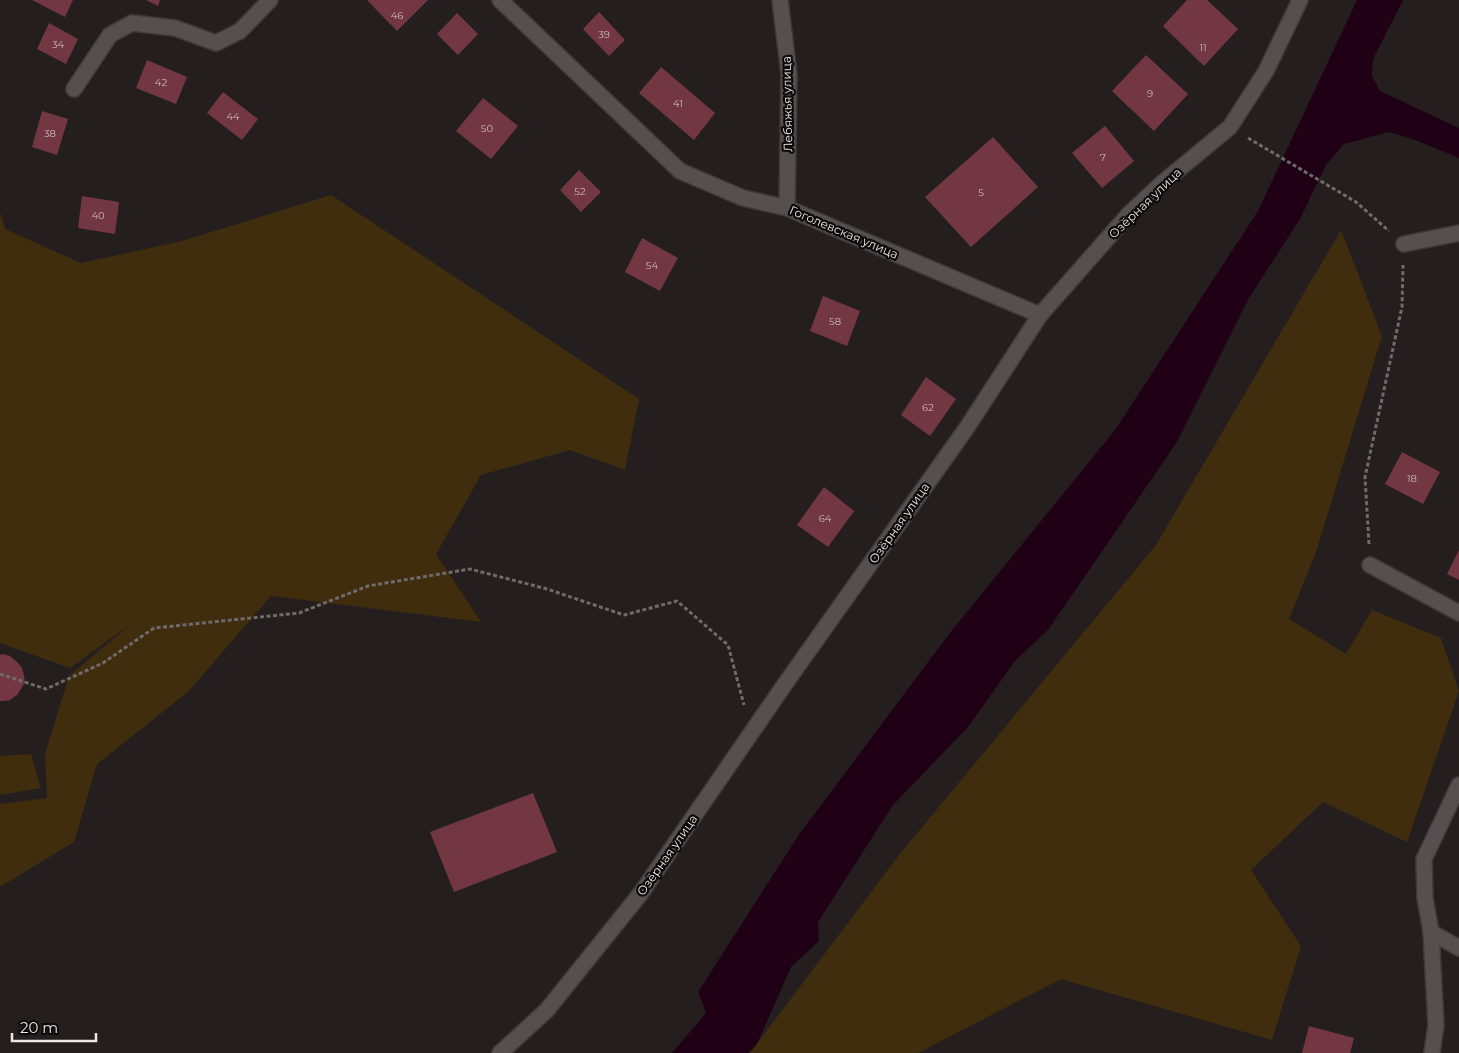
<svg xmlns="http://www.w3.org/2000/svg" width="1459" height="1053" font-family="Montserrat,sans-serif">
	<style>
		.green { fill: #402d0e }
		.water { fill: #200014 }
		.building { fill: #733743 }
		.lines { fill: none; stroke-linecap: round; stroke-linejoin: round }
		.minor-casing { stroke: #3e3a39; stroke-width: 18 }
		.path { stroke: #6f6b6a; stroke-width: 3; stroke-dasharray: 4 2.5; stroke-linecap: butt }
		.minor { stroke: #554f4e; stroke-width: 15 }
		.labels { text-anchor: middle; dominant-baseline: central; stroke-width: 4.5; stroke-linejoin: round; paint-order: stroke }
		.number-label { font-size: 10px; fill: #ccbbbd }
		.street-label { font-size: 12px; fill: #eae7e6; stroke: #0c0a09 }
	</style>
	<rect width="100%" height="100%" fill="#241f1e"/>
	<g class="green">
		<path d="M 331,195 L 639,399 L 625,470 L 570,450 L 481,475 L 436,554 L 481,622 L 271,596 L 188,692 L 97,764 L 74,842 L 0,887 L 0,804 L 47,798 L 45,754 L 69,676 L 132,623 L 70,668 L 0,643 L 0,212 L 5,229 L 81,263 L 182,241 Z"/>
		<path d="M 1341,230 L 1382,336 L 1316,552 L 1289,619 L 1346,654 L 1372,610 L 1441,638 L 1459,691 L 1407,842 L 1323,802 L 1251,870 L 1301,946 L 1272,1040 L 1061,979 L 918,1053 L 750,1053 L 899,855 L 1156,545 Z"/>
		<path d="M 31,754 L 41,788 L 0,795 L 0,756 Z"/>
	</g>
	<path class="water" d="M 1357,0 L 1403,0 L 1373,59 L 1372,76 L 1380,91 L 1459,128 L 1459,158 L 1415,140 L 1389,132 L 1344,144 L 1326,165 L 1300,219 L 1249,298 L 1177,442 L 1048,630 L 1015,661 L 968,727 L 893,805 L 818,922 L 819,941 L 791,967 L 757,1044 L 748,1053 L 672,1053 L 706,1013 L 698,992 L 798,836 L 949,634 L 1115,430 L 1258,211 Z"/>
	<g class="building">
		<path d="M 32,0 L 73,0 L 65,17 Z"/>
		<path d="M 146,0 L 160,0 L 158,6 Z"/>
		<path d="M 367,0 L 428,0 L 397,31 Z"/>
		<path d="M 1187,0 L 1207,0 L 1238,29 L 1204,66 L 1163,26 Z"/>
		<path d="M 599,12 L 625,40 L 609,56 L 583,29 Z"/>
		<path d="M 457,13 L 478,34 L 458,55 L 437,34 Z"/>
		<path d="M 49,23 L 78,39 L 66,64 L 37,49 Z"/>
		<path d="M 1146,55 L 1188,94 L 1154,131 L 1112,91 Z"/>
		<path d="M 147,60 L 187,77 L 176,104 L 136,88 Z"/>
		<path d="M 661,67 L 715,113 L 694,140 L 639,93 Z"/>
		<path d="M 223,92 L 258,119 L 242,140 L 207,113 Z"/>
		<path d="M 483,98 L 518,126 L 491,159 L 456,131 Z"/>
		<path d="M 42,111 L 68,119 L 57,155 L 32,147 Z"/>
		<path d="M 1105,126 L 1134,161 L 1102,188 L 1072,153 Z"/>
		<path d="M 993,137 L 1038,187 L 971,247 L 925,197 Z"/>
		<path d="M 579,170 L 601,192 L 581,212 L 560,190 Z"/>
		<path d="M 82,196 L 119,202 L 115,234 L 78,228 Z"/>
		<path d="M 642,238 L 678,258 L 660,291 L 625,272 Z"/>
		<path d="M 823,296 L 860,311 L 847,346 L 810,331 Z"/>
		<path d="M 926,377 L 956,399 L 930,436 L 901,415 Z"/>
		<path d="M 1402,452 L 1440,472 L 1423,504 L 1385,484 Z"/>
		<path d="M 824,487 L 854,511 L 828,547 L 797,525 Z"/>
		<path d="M 1459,550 L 1459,580 L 1447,574 Z"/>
		<path d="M 2,654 L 10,656 L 17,662 L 22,668 L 24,676 L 25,682 L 18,694 L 10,700 L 5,701 L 0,701 L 0,655 Z"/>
		<path d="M 533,793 L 557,852 L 454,892 L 430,832 Z"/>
		<path d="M 1309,1026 L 1354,1038 L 1350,1053 L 1302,1053 Z"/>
	</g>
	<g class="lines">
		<defs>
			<g id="minor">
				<path d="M 500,0 L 680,171 L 743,198 L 787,208 L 1040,315"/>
				<path d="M 780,0 L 789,74 L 787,208"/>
				<path d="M 74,89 L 110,35 L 132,23 L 175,28 L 216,43 L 240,31 L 270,0"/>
				<path d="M 1404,244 L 1459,233"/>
				<path d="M 1370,565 L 1459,613"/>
				<path d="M 1431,932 L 1459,948"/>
				<path d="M 500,1053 L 547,1010 L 641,893 L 785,684 L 968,426 L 1040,315 L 1129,214 L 1161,184 L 1230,127 L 1266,71 L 1300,0"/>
				<path d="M 1432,1053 L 1436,1025 L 1431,932 L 1425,898 L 1424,859 L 1459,785"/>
			</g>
		</defs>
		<use href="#minor" class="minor-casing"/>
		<g class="path">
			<path d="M 1248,138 L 1356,202 L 1389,231"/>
			<path d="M 1369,544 L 1365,477 L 1402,307 L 1403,265"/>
			<path d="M 0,674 L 46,689 L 103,663 L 154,628 L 299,613 L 368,586 L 470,569 L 547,589 L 624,615 L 677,601 L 728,645 L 744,705"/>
		</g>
		<use href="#minor" class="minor"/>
	</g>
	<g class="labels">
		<g class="number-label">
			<text x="397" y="15">46</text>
			<text x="604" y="34">39</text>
			<text x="58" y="44">34</text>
			<text x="1203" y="47">11</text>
			<text x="161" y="82">42</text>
			<text x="1150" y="93">9</text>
			<text x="678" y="103">41</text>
			<text x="233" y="116">44</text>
			<text x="487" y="128">50</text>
			<text x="50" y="133">38</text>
			<text x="1103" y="157">7</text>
			<text x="580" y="191">52</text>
			<text x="981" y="192">5</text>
			<text x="98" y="215">40</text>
			<text x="652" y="265">54</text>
			<text x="835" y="321">58</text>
			<text x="928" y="407">62</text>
			<text x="1412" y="478">18</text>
			<text x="825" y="518">64</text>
		</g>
		<g class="street-label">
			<text transform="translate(787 104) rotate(-91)">Лебяжья улица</text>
			<text transform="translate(1145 203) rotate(-44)">Озёрная улица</text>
			<text transform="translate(844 232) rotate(23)">Гоголевская улица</text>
			<text transform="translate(899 523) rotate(-55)">Озёрная улица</text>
			<text transform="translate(667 855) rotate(-55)">Озёрная улица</text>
		</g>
	</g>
	<path d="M12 1033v8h84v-8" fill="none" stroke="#eae7e6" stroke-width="2.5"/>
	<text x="20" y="1033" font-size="15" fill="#eae7e6" stroke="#0c0a09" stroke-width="4" paint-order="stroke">20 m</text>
</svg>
